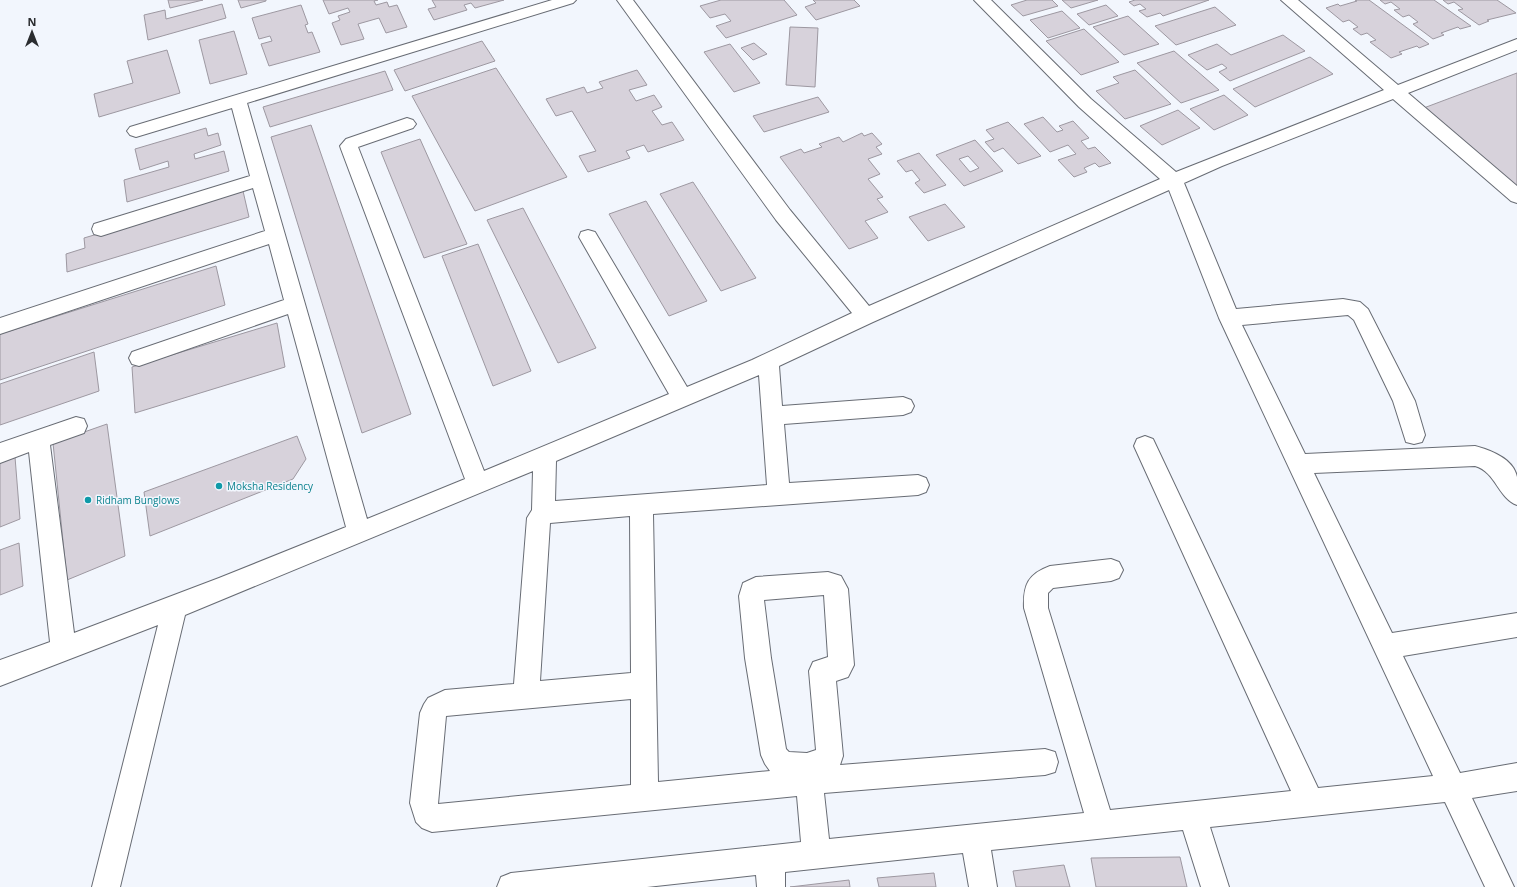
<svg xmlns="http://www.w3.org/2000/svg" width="1517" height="887" font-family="'Open Sans',sans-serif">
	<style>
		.building { fill: #d7d2db; stroke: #9d98a1; fill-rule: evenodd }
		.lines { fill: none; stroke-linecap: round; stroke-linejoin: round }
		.minor-casing { stroke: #686c74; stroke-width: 2 }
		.minor { fill: #fff; fill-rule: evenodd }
		.culture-dot { fill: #0f9aa8; stroke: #f2f6fd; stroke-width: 1.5 }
		.labels { text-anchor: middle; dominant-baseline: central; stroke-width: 3; stroke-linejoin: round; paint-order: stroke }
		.culture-label { font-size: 10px; fill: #0d838f; stroke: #f2f6fd; text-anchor: start }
	</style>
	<rect width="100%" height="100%" fill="#f2f6fd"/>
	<g class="building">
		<path d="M 168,0 L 203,0 L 170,8 Z"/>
		<path d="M 238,0 L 266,0 L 266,1 L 241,8 Z"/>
		<path d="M 323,0 L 378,0 L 374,1 L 376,5 L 387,2 L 389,7 L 397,5 L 407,27 L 386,33 L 379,18 L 358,24 L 364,39 L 341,45 L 332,23 L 340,20 L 338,16 L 350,12 L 348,8 L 329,14 Z"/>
		<path d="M 432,0 L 504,0 L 475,8 L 471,3 L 464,5 L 467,10 L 434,20 L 428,9 L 436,7 Z"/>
		<path d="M 721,0 L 784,0 L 797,15 L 726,38 L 716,26 L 731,21 L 725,14 L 710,18 L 700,6 Z"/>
		<path d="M 813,0 L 854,0 L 860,6 L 816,20 L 805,7 L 816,3 Z"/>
		<path d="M 1027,0 L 1052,0 L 1058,6 L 1023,16 L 1011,5 Z"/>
		<path d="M 1062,0 L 1098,0 L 1071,8 Z"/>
		<path d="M 1135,0 L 1209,0 L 1163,16 L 1160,13 L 1147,17 L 1139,11 L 1146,9 L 1140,4 L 1134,6 L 1129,2 Z"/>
		<path d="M 1355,0 L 1369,0 L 1429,44 L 1419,48 L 1417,46 L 1399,52 L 1402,54 L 1391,58 L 1370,42 L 1376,40 L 1367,33 L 1361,35 L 1353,29 L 1358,27 L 1349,20 L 1343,22 L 1326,8 L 1338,4 L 1340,6 L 1357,1 Z"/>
		<path d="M 1380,0 L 1434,0 L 1471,26 L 1460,29 L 1458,27 L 1441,33 L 1444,35 L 1433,39 L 1413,24 L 1418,22 L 1409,15 L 1403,17 L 1394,10 L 1400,9 L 1391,2 L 1385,4 Z"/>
		<path d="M 1443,0 L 1497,0 L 1516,13 L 1487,20 L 1489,21 L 1479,25 L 1458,10 L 1463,9 L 1454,2 L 1448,4 Z"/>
		<path d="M 222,4 L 226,18 L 148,40 L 144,15 L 165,10 L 166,19 Z"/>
		<path d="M 301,5 L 308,24 L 305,25 L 308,33 L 312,32 L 320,52 L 269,66 L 261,44 L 272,41 L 270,36 L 259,39 L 252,18 Z"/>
		<path d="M 1106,5 L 1118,16 L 1089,25 L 1077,14 Z"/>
		<path d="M 1215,7 L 1236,25 L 1176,45 L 1155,26 Z"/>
		<path d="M 1062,11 L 1080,28 L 1048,38 L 1030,20 Z"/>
		<path d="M 1128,16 L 1159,44 L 1124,55 L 1093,27 Z"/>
		<path d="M 790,27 L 818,28 L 815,87 L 786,85 Z"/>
		<path d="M 1084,29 L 1119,62 L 1081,75 L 1046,41 Z"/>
		<path d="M 234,31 L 247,74 L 210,84 L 199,40 Z"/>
		<path d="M 1283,35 L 1305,51 L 1230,81 L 1219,72 L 1227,68 L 1222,64 L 1207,70 L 1188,55 L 1217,44 L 1231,55 Z"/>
		<path d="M 482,41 L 495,61 L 405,91 L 394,70 Z"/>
		<path d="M 754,43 L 767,54 L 753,60 L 741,48 Z"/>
		<path d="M 730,44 L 760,83 L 734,92 L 704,52 Z"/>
		<path d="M 167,50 L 180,93 L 99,117 L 94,94 L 133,83 L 127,61 Z"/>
		<path d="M 1174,51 L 1219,90 L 1181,103 L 1137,63 Z"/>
		<path d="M 1310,57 L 1333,74 L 1255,107 L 1233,89 Z"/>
		<path d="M 496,68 L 567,177 L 475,211 L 412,96 Z"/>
		<path d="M 637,70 L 647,85 L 629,90 L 636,101 L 654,95 L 662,107 L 652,111 L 662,125 L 672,122 L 684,140 L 648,152 L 644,145 L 626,151 L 630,158 L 588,172 L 579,156 L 596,151 L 572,111 L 556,116 L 546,99 L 584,87 L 587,93 L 603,88 L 599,82 Z"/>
		<path d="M 1135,70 L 1171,104 L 1125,119 L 1096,91 L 1119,83 L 1113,77 Z"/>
		<path d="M 385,71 L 393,90 L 270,127 L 263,107 Z"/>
		<path d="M 1517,73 L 1517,187 L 1421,109 Z"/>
		<path d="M 1224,95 L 1248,115 L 1214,130 L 1190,109 Z"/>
		<path d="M 818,97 L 829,112 L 764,132 L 753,116 Z"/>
		<path d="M 1178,110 L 1200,128 L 1162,145 L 1140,126 Z"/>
		<path d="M 1043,117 L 1057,132 L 1063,130 L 1059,126 L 1073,121 L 1089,138 L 1081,141 L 1088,149 L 1095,147 L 1111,163 L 1099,167 L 1095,163 L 1084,168 L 1087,172 L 1074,177 L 1058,160 L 1076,154 L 1068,145 L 1050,152 L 1024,124 Z"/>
		<path d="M 1008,122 L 1041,156 L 1018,164 L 1003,148 L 994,152 L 985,142 L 994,139 L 986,130 Z"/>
		<path d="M 311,125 L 411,414 L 362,433 L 271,137 Z"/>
		<path d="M 206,128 L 208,136 L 218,133 L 221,145 L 194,154 L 195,159 L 224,151 L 229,171 L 127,202 L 124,180 L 169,167 L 168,161 L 140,170 L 135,149 Z"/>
		<path d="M 862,133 L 864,136 L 872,133 L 882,144 L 876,147 L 882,154 L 868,159 L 880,174 L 868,179 L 883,197 L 877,199 L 888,212 L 865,221 L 878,238 L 849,249 L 780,157 L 801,149 L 804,153 L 822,147 L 819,144 L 839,137 L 843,142 Z"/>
		<path d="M 420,139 L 467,244 L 424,258 L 381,152 Z"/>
		<path d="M 975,140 L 1003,171 L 964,186 L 936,155 ZM 968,156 L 979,168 L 970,172 L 959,159 Z"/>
		<path d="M 919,153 L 946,185 L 924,193 L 915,183 L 920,180 L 912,170 L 906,172 L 897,161 Z"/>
		<path d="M 693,182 L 756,278 L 721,291 L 660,194 Z"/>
		<path d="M 243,191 L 249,217 L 67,272 L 66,254 L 85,248 L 84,238 Z"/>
		<path d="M 646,201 L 707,301 L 669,316 L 609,214 Z"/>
		<path d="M 945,204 L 965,227 L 928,241 L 909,217 Z"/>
		<path d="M 523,208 L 596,348 L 558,363 L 487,220 Z"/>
		<path d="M 478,244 L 531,371 L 493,386 L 442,256 Z"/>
		<path d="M 216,266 L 225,305 L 0,380 L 0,334 Z"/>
		<path d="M 277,323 L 285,367 L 135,413 L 132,367 Z"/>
		<path d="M 94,352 L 99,391 L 0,425 L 0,384 Z"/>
		<path d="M 107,424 L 125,556 L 67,580 L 53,443 Z"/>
		<path d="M 297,436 L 306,459 L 293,479 L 150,536 L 144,492 Z"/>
		<path d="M 15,457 L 20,519 L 0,527 L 0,463 Z"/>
		<path d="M 19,543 L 23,586 L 0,595 L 0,550 Z"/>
		<path d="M 1180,857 L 1187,887 L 1096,887 L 1091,858 Z"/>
		<path d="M 1064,865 L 1070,887 L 1016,887 L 1013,871 Z"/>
		<path d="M 934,873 L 936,887 L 879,887 L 877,878 Z"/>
		<path d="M 849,880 L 850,887 L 790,887 Z"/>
	</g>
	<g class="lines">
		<defs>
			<path id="minor" d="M 552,0 L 576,0 L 573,3 L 247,103 L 367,519 L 465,479 L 341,149 L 340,146 L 346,139 L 407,118 L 413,120 L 416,124 L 413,128 L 358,147 L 484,471 L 669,394 L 579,237 L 581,232 L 588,230 L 595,232 L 687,387 L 752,360 L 852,313 L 776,220 L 617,0 L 633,0 L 790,210 L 869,306 L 1160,179 L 1079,107 L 974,0 L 991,0 L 1091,99 L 1176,172 L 1384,90 L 1281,0 L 1298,0 L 1398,85 L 1517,39 L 1517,50 L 1408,93 L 1517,186 L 1517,203 L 1511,201 L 1393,99 L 1222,166 L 1184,183 L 1236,309 L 1343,299 L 1360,302 L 1368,309 L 1415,401 L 1425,435 L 1422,442 L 1414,444 L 1406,442 L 1393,401 L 1354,320 L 1348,315 L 1242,325 L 1305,454 L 1475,446 C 1490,450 1514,459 1517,477 C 1517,485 1517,496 1517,505 C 1498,498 1496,472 1475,466 L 1314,473 L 1392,633 L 1517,613 L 1517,637 L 1403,656 L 1460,773 L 1517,763 L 1517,791 L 1472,798 L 1514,887 L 1485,887 L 1445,802 L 1210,827 L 1229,887 L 1201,887 L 1183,830 L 991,850 L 997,887 L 969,887 L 963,853 L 785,872 L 785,887 L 757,887 L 756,875 L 647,887 L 497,887 L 501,877 L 511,873 L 801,842 L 797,796 L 432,832 L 422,828 L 416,822 L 410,803 L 420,713 L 424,704 L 428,698 L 445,690 L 514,684 L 527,518 L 532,510 L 533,471 L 185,615 L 120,887 L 92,887 L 158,625 L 0,686 L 0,660 L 50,642 L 29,452 L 0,463 L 0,443 L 76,417 L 84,419 L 87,426 L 84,433 L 50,445 L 74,633 L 219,578 L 346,527 L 288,314 L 139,366 L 132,364 L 129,358 L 132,352 L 284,300 L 269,244 L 0,334 L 0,318 L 265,231 L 253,188 L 101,236 L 94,234 L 92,229 L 94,224 L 250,176 L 232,108 L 136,137 L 130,135 L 127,131 L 130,127 ZM 1169,190 L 1219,318 L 1433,776 L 1318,788 L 1153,439 L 1145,436 L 1137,439 L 1134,446 L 1291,791 L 1110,810 L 1048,608 L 1048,593 L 1053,588 L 1111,581 L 1119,578 L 1123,570 L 1119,562 L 1111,559 L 1050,566 C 1028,574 1023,585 1024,608 L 1084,813 L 829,839 L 824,793 L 1045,775 L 1055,772 L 1058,762 L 1055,752 L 1045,749 L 840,765 L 843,756 L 836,681 L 848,677 L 854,665 L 848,589 L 841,576 L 828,572 L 756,577 L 743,583 L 739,596 L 745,658 L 761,755 L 765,764 L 770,771 L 658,782 L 653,514 L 918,495 L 926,492 L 929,485 L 926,478 L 918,475 L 789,483 L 784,424 L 903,415 L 911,412 L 914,406 L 911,400 L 903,397 L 782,406 L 779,366 L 873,322 ZM 759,375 L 767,485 L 555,501 L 556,461 ZM 630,516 L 631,673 L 540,681 L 550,523 ZM 824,595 L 828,657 L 813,662 L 809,671 L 816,750 L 807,753 L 789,752 L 786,749 L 771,658 L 764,600 ZM 631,699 L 631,785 L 438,804 L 446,716 Z"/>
		</defs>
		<use href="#minor" class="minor-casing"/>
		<use href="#minor" class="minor"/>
	</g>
	<g class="culture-dot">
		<circle cx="219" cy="486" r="4"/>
		<circle cx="88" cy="500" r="4"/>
	</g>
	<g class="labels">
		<g class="culture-label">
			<text x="227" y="486">Moksha Residency</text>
			<text x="96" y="500">Ridham Bunglows</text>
		</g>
	</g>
	<g transform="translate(32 32)" stroke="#f2f6fd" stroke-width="3" paint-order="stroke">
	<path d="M0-3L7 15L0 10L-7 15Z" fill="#2b2d30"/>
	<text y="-6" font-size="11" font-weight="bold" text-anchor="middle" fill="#2b2d30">N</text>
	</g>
</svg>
